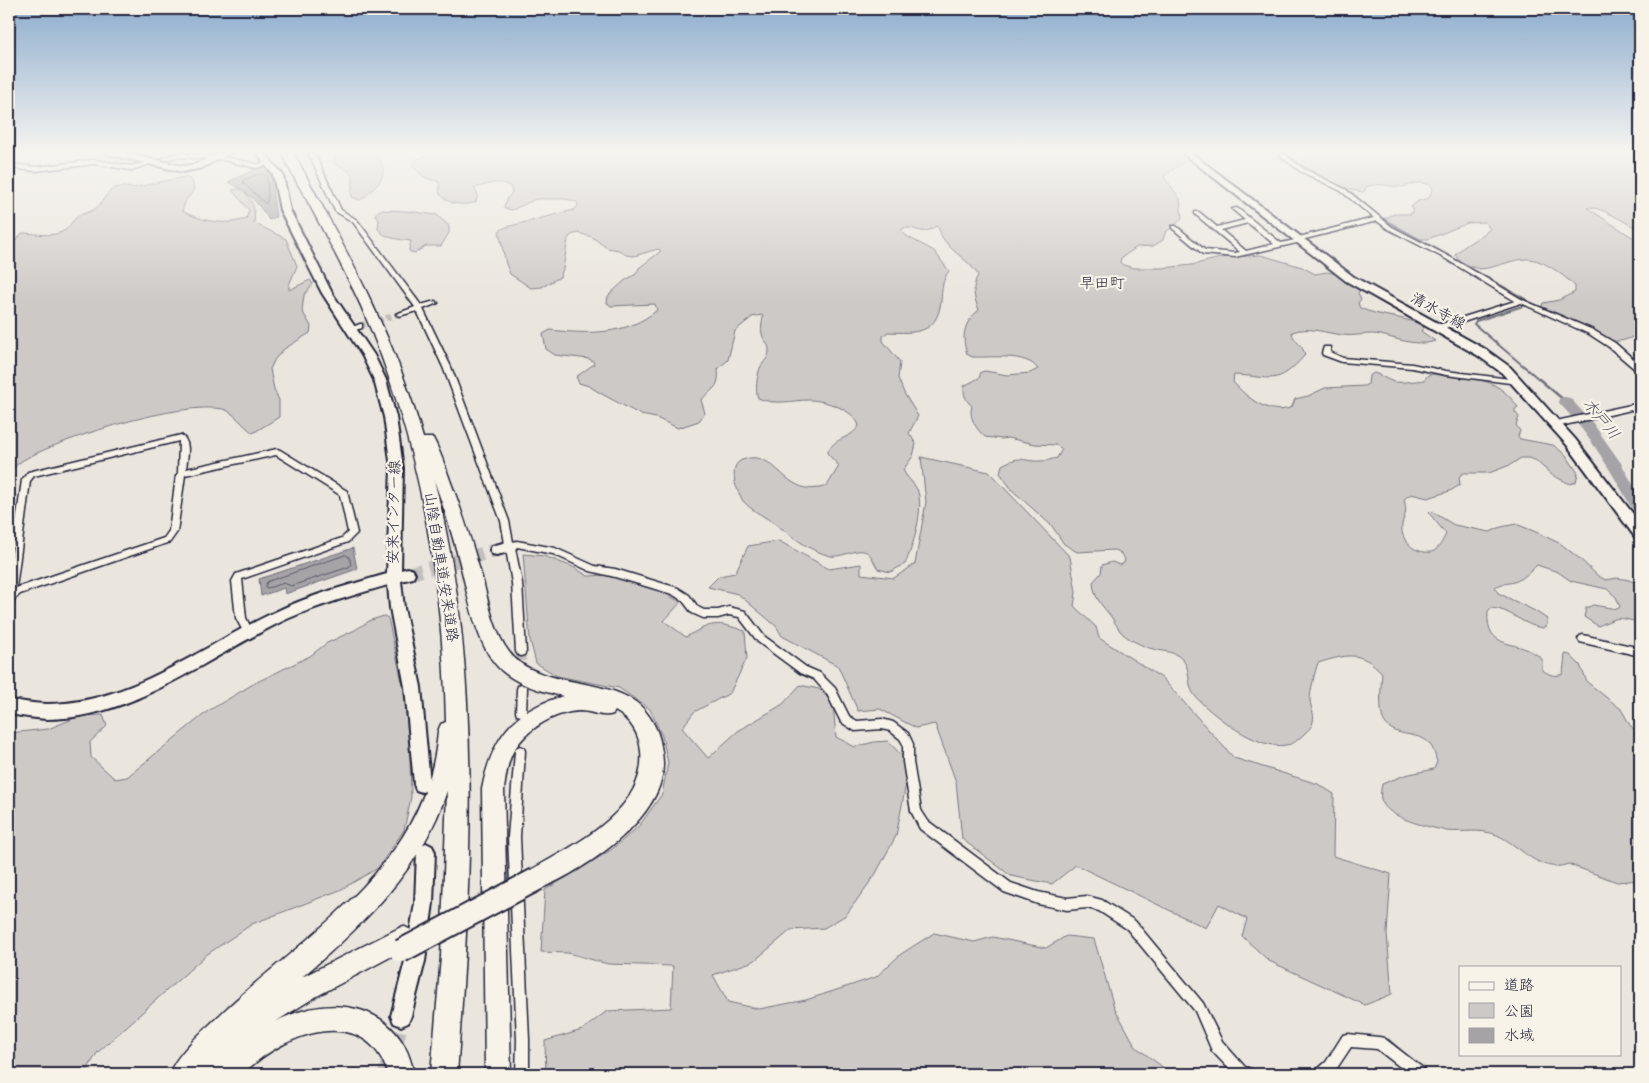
<svg xmlns="http://www.w3.org/2000/svg" width="1649" height="1083" font-family="'Architects Daughter','Klee One',sans-serif">
	<style>
		.green { fill: #cdc9c6; stroke: #787680 }
		.water { fill: #a6a3a6; stroke: #716f7b }
		.lines { fill: none; stroke-linecap: round; stroke-linejoin: round }
		.shore { stroke: #575666; stroke-width: 1 }
		.stream-far2 { stroke: #716f7b; stroke-width: 2 }
		.stream-far1 { stroke: #716f7b; stroke-width: 2.5 }
		.stream { stroke: #716f7b; stroke-width: 3 }
		.river { fill: #a6a3a6; fill-rule: evenodd }
		.street-tunnel-far2 { stroke: #c2bfbd; stroke-width: 6; stroke-dasharray: 6 3; stroke-linecap: butt }
		.street-tunnel-far1 { stroke: #c2bfbd; stroke-width: 9; stroke-dasharray: 9 4.5; stroke-linecap: butt }
		.street-tunnel { stroke: #c2bfbd; stroke-width: 11; stroke-dasharray: 11 5.5; stroke-linecap: butt }
		.secondary-tunnel-far1 { stroke: #c2bfbd; stroke-width: 14; stroke-dasharray: 14 7; stroke-linecap: butt }
		.secondary-tunnel { stroke: #c2bfbd; stroke-width: 18; stroke-dasharray: 18 9; stroke-linecap: butt }
		.street-casing { stroke: #22223b; stroke-width: 3 }
		.secondary-casing { stroke: #22223b; stroke-width: 4 }
		.highway-casing { stroke: #22223b; stroke-width: 3 }
		.street { fill: #f7f3e8; fill-rule: evenodd }
		.secondary { fill: #f7f3e8; fill-rule: evenodd }
		.highway { fill: #f7f3e8; fill-rule: evenodd }
		.highway-bridge-casing { stroke: #22223b; stroke-width: 26; stroke-linecap: butt }
		.highway-bridge { stroke: #f7f3e8; stroke-width: 22 }
		.labels { text-anchor: middle; dominant-baseline: central; stroke-width: 4.5; stroke-linejoin: round; paint-order: stroke }
		.far-quarter-label { font-size: 15px; fill: #22223b; stroke: #f7f3e8 }
		.street-label { font-size: 15px; fill: #22223b; stroke: #f7f3e8 }
		.water-label { font-size: 16px; font-style: italic; fill: #504f60; stroke: #f7f3e8 }
	</style>
	<rect width="100%" height="100%" fill="#eae6de"/>
	<filter id="ink" filterUnits="userSpaceOnUse"><feTurbulence type="fractalNoise" baseFrequency=".02" numOctaves="2"/><feDisplacementMap in="SourceGraphic" scale="10" xChannelSelector="R" yChannelSelector="G"/><feConvolveMatrix kernelMatrix="1 2 1 2 8 2 1 2 1" color-interpolation-filters="sRGB"/></filter>
	<g filter="url(#ink)">
		<g class="green">
			<path d="M 337,152 L 372,152 C 390,166 385,179 369,193 C 365,196 365,198 360,200 L 352,197 C 349,188 357,179 350,172 C 345,168 339,167 334,163 L 334,157 Z"/>
			<path d="M 426,152 L 1183,152 L 1191,158 C 1188,159 1166,174 1164,177 L 1180,199 L 1182,219 L 1165,233 L 1163,240 L 1153,246 L 1137,247 L 1121,258 L 1120,262 L 1123,265 L 1134,268 L 1163,268 L 1192,265 L 1220,258 L 1261,255 L 1302,267 L 1315,274 L 1327,272 L 1337,274 L 1360,290 L 1358,293 L 1361,299 L 1358,303 L 1360,308 C 1380,317 1402,316 1422,325 L 1424,328 L 1421,331 L 1435,341 C 1419,347 1397,339 1381,335 C 1368,332 1355,337 1342,335 C 1326,333 1308,326 1292,332 C 1293,342 1303,344 1305,355 C 1276,388 1272,376 1234,375 L 1233,382 C 1246,397 1270,417 1292,407 L 1295,399 L 1308,396 L 1325,388 L 1364,386 L 1368,384 L 1369,376 L 1374,373 C 1381,375 1387,380 1394,382 C 1400,383 1416,381 1424,380 L 1428,375 L 1433,374 C 1470,381 1493,372 1518,407 L 1515,409 L 1515,412 L 1519,417 L 1516,425 L 1520,431 L 1518,436 L 1520,439 L 1553,445 L 1566,455 L 1578,473 L 1576,482 L 1570,484 L 1552,475 L 1535,460 L 1528,458 L 1521,458 L 1510,465 L 1489,473 L 1463,473 L 1459,477 L 1460,485 L 1450,491 L 1428,498 L 1411,494 L 1404,499 C 1408,515 1404,513 1402,525 C 1400,539 1412,551 1425,552 C 1438,554 1441,543 1446,534 L 1429,513 L 1431,511 L 1454,525 L 1490,532 L 1501,527 L 1516,524 L 1536,532 L 1561,544 L 1580,559 L 1598,576 L 1606,580 L 1617,578 L 1629,580 L 1640,585 L 1640,623 C 1616,616 1619,617 1598,626 L 1584,617 L 1586,608 L 1593,605 L 1617,609 L 1620,607 L 1616,597 L 1607,589 L 1571,581 L 1558,572 L 1537,565 C 1530,572 1523,579 1514,582 C 1507,584 1502,583 1495,587 L 1498,593 L 1535,611 L 1547,619 L 1547,625 L 1543,628 C 1523,626 1511,609 1491,608 L 1488,611 C 1485,654 1520,637 1542,659 L 1542,670 C 1550,675 1554,677 1563,674 L 1565,654 L 1570,655 L 1580,665 L 1587,682 L 1621,709 L 1630,725 L 1640,736 L 1640,880 L 1617,882 L 1568,864 C 1540,875 1520,845 1497,835 C 1479,828 1464,833 1447,831 C 1430,827 1386,819 1381,799 C 1380,794 1381,789 1382,784 L 1405,775 L 1434,769 L 1437,762 C 1435,755 1433,746 1427,741 C 1413,731 1391,738 1383,719 C 1379,709 1381,685 1382,673 C 1361,649 1345,655 1318,663 C 1315,670 1310,693 1310,700 C 1311,710 1316,715 1312,725 C 1310,729 1307,731 1304,734 C 1298,740 1294,744 1286,745 C 1260,751 1211,715 1195,696 C 1184,682 1195,665 1175,654 C 1168,651 1160,651 1153,649 C 1142,646 1127,639 1120,631 C 1117,627 1115,622 1112,618 C 1103,606 1094,599 1093,582 L 1101,573 L 1102,565 L 1112,562 L 1120,565 L 1124,563 L 1125,559 L 1118,551 L 1114,550 L 1077,552 L 1064,544 L 1052,526 L 1012,490 L 1000,473 L 1002,465 C 1022,454 1022,462 1041,461 C 1047,461 1052,459 1057,458 L 1062,449 L 1056,445 L 1035,444 L 1008,438 L 1002,439 L 985,437 C 977,430 968,417 972,406 C 966,401 963,394 964,386 L 979,378 L 981,372 L 985,371 L 1007,375 L 1030,373 L 1038,369 C 1026,352 990,358 972,357 L 967,354 C 961,336 964,322 979,310 C 974,298 971,288 978,275 C 969,260 953,253 944,240 C 940,235 941,230 936,226 C 921,237 919,227 903,228 L 901,231 L 908,237 L 934,251 L 949,271 C 942,280 942,289 941,301 C 937,335 915,333 888,332 L 883,336 L 883,341 L 900,362 L 898,378 L 904,393 L 918,416 L 909,433 L 916,444 L 913,456 L 903,470 C 906,477 913,482 917,489 C 925,507 913,547 905,564 L 890,572 L 878,569 C 875,565 872,556 868,553 C 859,546 842,558 831,556 C 808,551 790,534 771,521 C 762,515 751,510 743,501 C 740,496 737,489 735,483 C 734,475 732,464 742,460 C 778,446 783,501 827,486 L 839,466 L 827,453 C 835,436 850,440 859,426 C 855,410 825,400 809,400 C 791,400 776,406 758,398 C 755,390 757,377 760,368 C 763,362 769,358 769,351 C 769,344 765,342 763,337 C 760,330 762,324 763,317 L 762,315 L 752,317 L 735,331 L 728,360 L 718,369 C 720,388 713,388 701,400 L 705,413 L 699,421 L 678,428 L 656,418 L 641,415 L 600,393 L 589,386 L 579,383 L 576,377 L 594,364 L 593,361 L 589,359 L 555,355 L 546,349 L 543,334 L 550,330 C 586,334 627,336 657,310 L 655,304 L 611,306 L 607,303 L 608,296 L 624,281 L 636,274 L 639,268 L 661,251 L 658,249 L 634,256 L 626,255 L 619,250 L 607,248 L 592,237 L 578,233 L 571,235 L 568,239 L 563,269 L 560,277 L 542,287 L 531,288 L 510,274 L 506,264 L 499,231 L 506,227 L 574,210 L 578,206 L 577,202 L 566,199 L 536,199 L 512,210 L 504,208 L 506,201 L 512,192 L 510,186 L 502,183 L 494,183 L 474,188 L 478,194 L 476,202 C 463,206 449,205 440,194 L 439,182 L 424,177 L 412,166 L 417,160 L 428,155 Z"/>
			<path d="M 1314,152 L 1640,152 L 1640,230 C 1629,225 1598,204 1587,208 L 1640,242 L 1640,332 C 1630,340 1619,343 1606,340 L 1545,310 L 1542,306 L 1543,303 L 1559,300 L 1575,292 L 1575,286 C 1564,276 1544,259 1527,259 C 1512,259 1496,268 1480,269 C 1471,267 1460,263 1455,255 C 1464,244 1479,239 1490,229 L 1485,222 L 1468,223 L 1428,239 L 1421,239 L 1400,230 L 1384,219 L 1394,214 L 1411,214 L 1413,210 L 1411,207 L 1418,201 L 1429,198 L 1433,188 C 1423,177 1411,187 1398,187 C 1386,186 1379,182 1366,187 L 1364,192 C 1347,191 1310,175 1302,161 Z"/>
			<path d="M 184,177 L 192,180 L 194,190 L 186,200 L 182,211 C 201,221 225,226 246,219 L 249,210 L 232,190 L 242,189 C 252,200 256,208 254,223 L 286,239 L 297,266 L 289,285 L 289,290 L 310,280 L 313,284 L 304,295 L 302,311 L 311,326 L 310,333 L 284,349 L 275,359 L 270,369 L 274,389 L 279,400 L 279,417 L 253,433 C 244,427 233,411 223,409 C 180,401 66,437 27,458 C 20,461 15,467 9,472 L 9,243 L 16,241 L 22,233 C 36,233 51,238 64,231 C 69,228 72,221 77,217 C 82,213 89,213 95,209 C 110,197 105,183 132,188 Z"/>
			<path d="M 380,210 L 406,211 L 437,215 L 449,226 L 449,233 L 441,246 L 426,246 L 415,253 L 410,252 L 409,249 L 411,241 C 398,239 386,239 378,229 L 379,220 L 375,214 Z"/>
			<path d="M 921,457 L 989,472 L 1070,557 L 1076,592 L 1074,606 L 1096,627 L 1099,638 L 1162,678 L 1234,758 L 1318,784 L 1334,794 L 1333,856 L 1391,874 L 1387,934 L 1392,994 L 1365,1005 L 1269,961 L 1242,936 L 1247,919 L 1219,904 L 1206,928 L 1076,865 L 1052,884 L 1011,876 L 962,839 L 956,782 L 935,724 L 916,728 L 880,709 L 858,711 L 838,666 L 782,636 L 776,626 L 738,594 L 708,587 L 719,576 L 735,573 L 748,546 L 779,541 L 829,569 L 861,564 L 861,574 L 894,578 L 915,564 L 926,502 Z"/>
			<path d="M 523,554 L 544,556 L 573,567 L 588,576 L 610,575 L 658,590 L 681,602 L 664,621 L 686,637 C 712,622 716,621 745,631 L 747,658 L 730,693 L 694,712 L 682,728 L 708,758 L 738,731 L 783,704 L 800,685 L 819,689 L 833,703 L 836,737 L 855,747 L 874,742 L 888,741 L 902,756 L 906,784 L 896,836 L 875,875 L 846,915 L 824,928 L 791,930 L 754,961 L 713,975 L 728,1002 L 759,1009 L 806,1000 L 876,977 L 901,954 L 934,933 L 974,942 L 993,937 L 1046,948 L 1066,936 L 1094,939 L 1114,1007 L 1136,1047 L 1168,1071 L 1169,1074 L 546,1074 L 545,1041 L 582,1030 L 607,1011 L 671,1008 L 673,966 L 608,964 L 568,953 L 541,952 L 545,890 L 611,850 L 639,826 L 662,794 L 668,763 L 662,736 L 650,709 L 619,688 L 557,676 L 536,663 L 530,640 Z"/>
			<path d="M 384,616 L 388,618 L 404,691 L 410,756 L 411,797 L 404,830 L 378,868 L 340,890 L 252,924 L 206,955 L 97,1053 L 85,1074 L 9,1074 L 9,733 L 48,729 L 80,716 L 103,715 L 107,726 L 90,742 L 91,757 L 115,779 L 127,777 L 208,711 L 255,683 L 310,656 L 327,643 L 355,630 L 371,620 Z"/>
		</g>
		<g class="water">
			<path d="M 258,168 L 269,168 L 274,175 L 271,182 L 276,217 L 269,220 C 258,203 247,190 228,182 Z"/>
			<path d="M 353,548 L 357,569 L 285,594 L 284,588 L 261,596 L 259,579 Z"/>
		</g>
		<g class="lines">
			<g class="shore">
				<path d="M 259,174 L 267,175 L 268,197 L 266,204 L 243,183 L 244,180 Z"/>
				<path d="M 346,555 L 349,557 L 351,564 L 349,567 L 291,586 L 284,583 L 268,588 L 265,587 L 267,582 Z"/>
			</g>
			<g class="stream-far2">
				<path d="M 1284,152 L 1306,169 L 1352,193 L 1380,217 L 1527,300 L 1526,305 L 1476,321 L 1474,324 L 1540,380"/>
				<path d="M 1339,227 L 1375,217"/>
			</g>
			<path class="stream-far1" d="M 1539,379 L 1565,401"/>
			<path class="stream" d="M 1388,1040 L 1404,1054"/>
			<path class="river" d="M 1565,397 L 1570,398 L 1592,422 L 1621,463 L 1640,497 L 1640,515 L 1635,514 C 1613,474 1592,437 1560,404 L 1558,401 L 1560,398 Z"/>
			<path class="street-tunnel-far2" d="M 360,326 L 399,314"/>
			<path class="street-tunnel-far1" d="M 521,652 L 522,682"/>
			<path class="street-tunnel" d="M 522,681 L 522,689"/>
			<path class="secondary-tunnel-far1" d="M 408,574 L 497,550"/>
			<path class="secondary-tunnel" d="M 387,1074 L 401,1016"/>
			<defs>
				<g id="street">
					<path d="M 308,152 L 314,152 L 341,210 L 357,220 L 421,305 L 435,301 L 438,303 L 423,309 L 451,367 L 509,521 L 513,542 L 517,541 L 555,548 L 595,566 L 615,569 L 678,588 L 689,595 L 698,607 L 704,610 L 718,610 L 729,607 L 745,611 L 764,636 L 806,667 L 820,673 L 835,688 L 849,716 L 857,721 L 882,719 L 893,722 L 908,733 L 913,744 L 913,762 L 921,810 L 928,821 L 1011,883 L 1038,892 L 1067,898 L 1087,896 L 1102,900 L 1135,921 L 1203,1003 L 1222,1041 L 1245,1067 L 1251,1069 L 1252,1074 L 1234,1074 L 1212,1051 L 1195,1011 L 1127,929 L 1099,911 L 1087,908 L 1067,910 L 1038,904 L 1004,892 L 920,829 L 911,811 L 903,762 L 903,744 L 900,739 L 890,731 L 882,729 L 855,731 L 841,722 L 827,694 L 814,679 L 800,673 L 758,642 L 739,617 L 729,615 L 718,618 L 703,618 L 692,613 L 683,601 L 672,594 L 615,577 L 590,571 L 553,554 L 517,547 L 515,548 L 522,583 L 526,652 L 524,655 L 521,656 L 518,655 L 516,652 L 512,583 L 501,521 L 443,367 L 417,311 L 399,316 L 396,314 L 415,307 L 353,222 L 335,211 Z"/>
					<path d="M 1275,152 L 1281,152 L 1304,169 L 1345,189 L 1392,227 L 1450,257 L 1523,300 L 1593,330 L 1615,343 L 1640,365 L 1640,371 L 1637,371 L 1609,347 L 1589,334 L 1521,303 L 1439,330 L 1435,330 L 1435,326 L 1515,301 L 1446,259 L 1388,229 L 1377,221 L 1301,240 L 1301,242 L 1235,257 L 1203,254 L 1172,228 L 1172,226 L 1176,226 L 1205,250 L 1235,253 L 1240,252 L 1195,214 L 1195,212 L 1199,212 L 1217,227 L 1245,220 L 1232,209 L 1237,208 L 1281,243 L 1295,240 L 1295,238 L 1374,218 L 1341,191 L 1300,171 ZM 1248,223 L 1274,244 L 1246,251 L 1221,230 Z"/>
					<path d="M 177,153 L 210,155 L 213,157 L 210,159 L 177,157 L 165,160 L 162,158 Z"/>
					<path d="M 221,156 L 256,164 L 270,162 L 273,164 L 256,168 L 219,159 L 219,157 Z"/>
					<path d="M 94,160 L 131,166 L 147,162 L 150,164 L 131,170 L 94,164 L 36,171 L 9,168 L 9,164 L 36,167 Z"/>
					<path d="M 360,324 L 362,324 L 362,328 L 352,331 L 348,329 Z"/>
					<path d="M 1324,347 L 1330,347 L 1330,352 L 1343,358 L 1412,364 L 1446,371 L 1518,380 L 1522,382 L 1518,384 L 1446,375 L 1412,368 L 1342,362 L 1323,355 L 1322,353 Z"/>
					<path d="M 1640,403 L 1640,408 L 1556,427 L 1552,424 L 1556,421 Z"/>
					<path d="M 181,435 C 192,442 187,458 186,469 L 277,449 L 280,450 L 347,491 L 357,533 L 348,542 L 242,579 L 246,618 L 253,632 L 251,635 L 248,636 L 245,635 L 236,618 L 232,581 L 236,574 L 342,538 L 348,532 L 340,495 L 276,455 L 185,475 L 177,532 L 170,542 L 20,594 L 14,600 L 12,609 L 9,610 L 9,574 L 22,480 L 28,472 ZM 179,441 L 178,473 L 176,476 L 169,531 L 164,538 L 16,588 L 30,481 L 34,476 Z"/>
					<path d="M 1583,635 L 1640,648 L 1640,656 L 1580,642 L 1578,639 L 1580,636 Z"/>
					<path d="M 522,685 L 526,686 L 527,689 L 526,712 L 525,715 L 521,716 L 517,715 L 516,712 L 517,689 L 518,686 Z"/>
					<path d="M 520,746 L 524,748 L 525,751 L 520,837 L 529,1040 L 529,1074 L 516,1074 L 517,1040 L 508,837 L 515,751 L 516,748 Z"/>
					<path d="M 1348,1034 L 1379,1037 L 1384,1038 L 1424,1069 L 1425,1074 L 1409,1074 L 1377,1049 L 1351,1047 L 1333,1074 L 1317,1074 L 1318,1069 L 1326,1062 L 1343,1035 Z"/>
				</g>
				<g id="secondary">
					<path d="M 106,152 L 120,152 L 183,166 L 196,164 L 221,152 L 231,152 L 202,168 L 183,172 L 107,154 Z"/>
					<path d="M 256,152 L 264,152 L 283,175 L 290,210 L 332,293 L 374,355 L 386,380 L 396,417 L 403,468 L 401,570 L 408,568 L 413,570 L 415,574 L 413,578 L 401,581 L 404,608 L 421,687 L 430,784 L 428,790 L 422,792 L 416,790 L 414,784 L 405,687 L 390,608 L 388,585 C 354,595 319,605 287,619 C 210,655 135,719 46,719 C 34,718 21,716 9,714 L 9,700 C 21,701 35,704 47,704 C 131,704 202,646 275,612 C 310,595 349,585 387,574 L 391,468 L 384,417 L 374,380 L 362,355 L 322,293 L 280,210 L 273,175 Z"/>
					<path d="M 1181,152 L 1190,152 L 1354,277 L 1485,349 L 1510,367 L 1575,439 L 1640,523 L 1640,538 L 1635,537 L 1567,445 L 1502,373 L 1477,355 L 1346,281 Z"/>
					<path d="M 510,541 L 515,542 L 517,546 L 515,550 L 497,555 L 492,554 L 490,550 L 492,546 Z"/>
					<path d="M 426,843 L 432,846 L 435,852 L 433,903 L 425,961 L 411,1016 L 408,1023 L 401,1026 L 394,1023 L 391,1016 L 405,961 L 415,903 L 417,852 L 420,846 Z"/>
				</g>
				<path id="highway" d="M 282,152 L 293,152 C 343,245 395,335 423,438 L 433,438 C 440,451 445,466 450,480 C 463,513 473,547 483,581 C 489,605 494,632 509,652 C 536,687 599,677 634,701 C 648,710 659,730 661,746 C 662,752 663,758 663,765 C 663,820 582,872 537,890 L 529,887 L 526,879 L 529,871 C 573,846 647,811 641,751 C 639,733 631,720 615,711 L 613,714 C 602,718 592,711 580,711 C 554,712 526,729 513,752 C 507,763 506,777 504,789 L 511,1074 L 485,1074 L 482,789 C 492,738 512,711 563,696 C 544,692 522,686 506,674 C 475,652 468,591 458,556 C 451,530 443,505 434,480 C 484,667 471,883 457,1074 L 431,1074 L 441,957 L 447,791 C 422,869 363,925 302,977 L 403,926 L 411,930 L 415,938 L 411,946 L 317,996 L 275,1022 C 318,998 377,998 404,1045 C 409,1054 412,1065 414,1074 L 388,1074 C 366,1001 281,1034 243,1074 L 169,1074 C 179,1050 208,1027 226,1009 C 314,928 428,863 438,731 L 441,724 L 446,722 C 443,581 419,437 361,306 C 345,271 326,236 308,202 C 299,185 288,169 282,152 Z"/>
			</defs>
			<use href="#street" class="street-casing"/>
			<use href="#secondary" class="secondary-casing"/>
			<use href="#highway" class="highway-casing"/>
			<use href="#street" class="street"/>
			<use href="#secondary" class="secondary"/>
			<use href="#highway" class="highway"/>
			<defs>
				<path id="highway-bridge" d="M 401,951 L 537,879"/>
			</defs>
			<use href="#highway-bridge" class="highway-bridge-casing"/>
			<use href="#highway-bridge" class="highway-bridge"/>
		</g>
	</g>
	<linearGradient id="sky" x2="0" y2="1"><stop stop-color="#8dadce"/><stop offset="0.5" stop-color="#f6f4f0"/><stop offset="1" stop-color="#f6f4f0" stop-opacity="0"/></linearGradient>
	<rect width="1649" height="303" fill="url(#sky)"/>
	<g class="labels">
		<g class="far-quarter-label">
			<text x="1102" y="283">早田町</text>
		</g>
		<g class="street-label">
			<text transform="translate(1438 311) rotate(29)">清水寺線</text>
			<text transform="translate(394 512) rotate(-89)">安来インター線</text>
			<text transform="translate(441 567) rotate(81)">山陰自動車道;安来道路</text>
		</g>
		<g class="water-label">
			<text transform="translate(1601 419) rotate(51)">木戸川</text>
		</g>
	</g>
	<rect width="1649" height="1083" fill="none" stroke="#f7f3e8" stroke-width="30"/>
	<rect x="15" y="15" width="1619" height="1053" fill="none" stroke="#22223b" stroke-width="2" filter="url(#ink)"/>
	<rect x="1459" y="966" width="162" height="90" fill="#f7f3e8" stroke="#a29fa3"/>
	<rect x="1469" y="982" width="25" height="8" fill="#f7f3e8" stroke="#a29fa3"/>
	<text x="1504" y="990" font-size="15" fill="#22223b">道路</text>
	<rect x="1469" y="1003" width="25" height="15" fill="#cdc9c6" stroke="#a29fa3"/>
	<text x="1504" y="1016" font-size="15" fill="#22223b">公園</text>
	<rect x="1469" y="1028" width="25" height="15" fill="#a6a3a6" stroke="#a29fa3"/>
	<text x="1504" y="1040" font-size="15" fill="#22223b">水域</text>
</svg>
